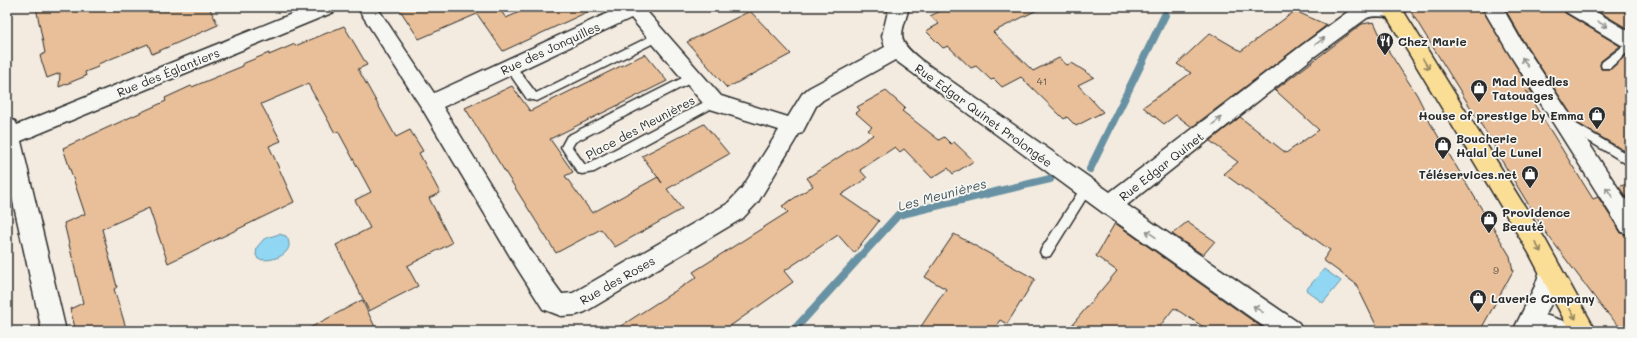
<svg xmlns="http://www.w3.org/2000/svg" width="1637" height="338" font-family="Mali,sans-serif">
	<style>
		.water { fill: #91d6f3; stroke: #6892a3 }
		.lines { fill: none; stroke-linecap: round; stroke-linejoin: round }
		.stream { stroke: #6892a3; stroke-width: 8 }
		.building { fill: #e8bf98; stroke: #2b2b2b }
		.lane-casing { stroke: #2b2b2b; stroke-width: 3 }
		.street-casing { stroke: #2b2b2b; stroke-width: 3 }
		.secondary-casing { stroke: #2b2b2b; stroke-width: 3 }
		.primary-casing { stroke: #2b2b2b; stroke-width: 3 }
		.lane { fill: #f6f6f2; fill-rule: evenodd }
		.street { fill: #f6f6f2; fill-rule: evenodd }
		.secondary { fill: #f6f6f2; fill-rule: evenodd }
		.primary { fill: #fbde96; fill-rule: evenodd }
		.oneway { stroke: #90908e }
		.oneway2 { stroke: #938460 }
		.labels { text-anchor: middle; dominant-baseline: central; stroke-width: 3.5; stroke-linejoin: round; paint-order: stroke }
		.number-label { font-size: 10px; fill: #5a5046 }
		.poi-label { font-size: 12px; font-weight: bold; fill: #2b2b2b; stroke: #f6f6f2; text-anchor: start }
		.street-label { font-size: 12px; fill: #2b2b2b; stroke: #f6f6f2 }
		.water-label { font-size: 13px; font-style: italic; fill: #44565d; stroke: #f6f6f2 }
	</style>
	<rect width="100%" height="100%" fill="#f3ebe0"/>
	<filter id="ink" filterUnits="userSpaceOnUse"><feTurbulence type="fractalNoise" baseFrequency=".025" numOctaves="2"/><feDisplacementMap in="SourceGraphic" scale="8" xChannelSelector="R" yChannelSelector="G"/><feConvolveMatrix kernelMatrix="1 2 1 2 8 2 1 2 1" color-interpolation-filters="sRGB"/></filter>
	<g filter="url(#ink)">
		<g class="water">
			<path d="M 279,234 L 286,236 C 298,253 272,263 258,259 L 256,255 L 257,247 L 264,239 Z"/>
			<path d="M 1324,269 L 1341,281 L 1323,303 L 1306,290 Z"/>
		</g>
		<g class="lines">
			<g class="stream">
				<path d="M 1090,169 L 1165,15"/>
				<path d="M 793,331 L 898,215 L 1050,179"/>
			</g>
		</g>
		<g class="building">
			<path d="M 36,7 L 209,7 L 218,25 L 152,54 L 148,44 L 98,64 L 98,67 L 85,72 L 86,76 L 59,87 L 60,73 L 47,78 L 40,56 L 45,53 Z"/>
			<path d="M 398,7 L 498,7 L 506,18 L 531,7 L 598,7 L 503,51 L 477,14 L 419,39 Z"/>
			<path d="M 949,7 L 1043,7 L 993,32 L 1033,71 L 1059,58 L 1067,65 L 1072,63 L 1094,77 L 1078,85 L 1103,112 L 1076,126 L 1067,117 L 1064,119 L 1021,77 L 1002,87 L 994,79 L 991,80 L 976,66 L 971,68 L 948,46 L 943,48 L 926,31 L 939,24 L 930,16 Z"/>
			<path d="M 1408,7 L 1481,7 L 1535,98 L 1526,91 L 1593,199 L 1598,197 L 1621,233 L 1630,236 L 1630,331 L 1624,331 L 1604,310 L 1544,230 L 1494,148 L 1495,147 Z"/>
			<path d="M 1504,7 L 1562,7 L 1565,13 L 1620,46 L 1601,61 L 1600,65 L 1601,69 L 1611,69 L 1630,52 L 1630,154 L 1577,123 L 1522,39 Z"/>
			<path d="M 1591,7 L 1630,7 L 1630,30 Z"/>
			<path d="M 750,11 L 791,54 L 727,88 L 687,42 Z"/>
			<path d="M 1295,11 L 1327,25 L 1192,127 L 1176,115 L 1164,124 L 1143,107 L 1191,73 L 1177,64 L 1210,33 L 1241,51 Z"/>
			<path d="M 1374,22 L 1384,44 L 1417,95 L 1427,115 L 1426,116 L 1510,256 L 1513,271 L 1480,331 L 1379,331 L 1356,284 L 1323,260 L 1330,250 L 1224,174 L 1238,162 L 1210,141 L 1240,117 L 1286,153 L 1319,130 L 1275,90 L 1362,24 Z"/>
			<path d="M 344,26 L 367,65 L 358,69 L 396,137 L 410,130 L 423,151 L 419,153 L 440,193 L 429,198 L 452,243 L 407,266 L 418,286 L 369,311 L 336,245 L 370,228 L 355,200 L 371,192 L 338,131 L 335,133 L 308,84 L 261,104 L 281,141 L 269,146 L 294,202 L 168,263 L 149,208 L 102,229 L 117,287 L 114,289 L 127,331 L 76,331 L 70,309 L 83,303 L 64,223 L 85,214 L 63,148 L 166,101 L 165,98 L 191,86 L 192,87 L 243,66 L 242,64 L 269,53 L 269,55 L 295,44 L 295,46 Z"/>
			<path d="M 645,54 L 667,81 L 550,139 L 573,172 L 565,176 L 592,213 L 658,177 L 662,183 L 642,156 L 704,124 L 729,154 L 667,189 L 682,209 L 615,247 L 601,229 L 556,253 L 465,108 L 512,86 L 530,111 Z"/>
			<path d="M 886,91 L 905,108 L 902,111 L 939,140 L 944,137 L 951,144 L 954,142 L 974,161 L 953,174 L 948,168 L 932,178 L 904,149 L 900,152 L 895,147 L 860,170 L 867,178 L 841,195 L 879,221 L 854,253 L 838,235 L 784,271 L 793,282 L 723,331 L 613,331 L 697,277 L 693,272 L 788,212 L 782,206 L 813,186 L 807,178 L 873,135 L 868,130 L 872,127 L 856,113 L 860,110 L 857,107 Z"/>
			<path d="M 1630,182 L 1630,203 L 1619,187 Z"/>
			<path d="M 1187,222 L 1215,241 L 1203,255 L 1172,234 Z"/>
			<path d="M 1115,223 L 1267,331 L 1210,331 L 1174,308 L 1156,331 L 1067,331 L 1117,271 L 1096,256 Z"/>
			<path d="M 954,234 L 1035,279 L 1007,324 L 1000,320 L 993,331 L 918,331 L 946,289 L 925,277 Z"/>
			<path d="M 362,300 L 377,331 L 304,331 Z"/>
		</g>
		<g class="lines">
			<defs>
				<g id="lane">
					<path d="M 657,33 L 662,37 L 660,40 L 537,101 L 527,99 L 505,67 L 510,63 L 514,64 L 536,93 Z"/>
					<path d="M 1630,41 L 1630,50 L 1610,68 L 1602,68 L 1601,65 L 1602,62 Z"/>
					<path d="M 692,73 L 697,77 L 696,80 L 575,142 L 572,147 L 585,165 L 710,99 L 718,99 L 719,102 L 718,105 L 594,172 L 582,174 L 578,173 L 561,147 L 567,136 Z"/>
					<path d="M 1568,119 L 1630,156 L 1630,166 L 1564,126 L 1563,123 L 1564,120 Z"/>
					<path d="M 1086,184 L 1090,186 L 1092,189 L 1090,192 L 1050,256 L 1046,257 L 1042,256 L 1040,252 L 1042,248 L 1082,186 Z"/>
				</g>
				<g id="street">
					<path d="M 309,7 L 337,7 L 334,12 L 21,141 L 66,331 L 42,331 L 7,175 L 7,119 L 15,121 L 17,125 Z"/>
					<path d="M 357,7 L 377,7 L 434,93 L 621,7 L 643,7 L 721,96 L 788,117 L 802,94 L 809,88 L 885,47 L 882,36 L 889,7 L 909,7 C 901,37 895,39 921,60 L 1110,192 L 1301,46 L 1353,8 L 1400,7 L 1403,11 L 1400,16 C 1389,19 1378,14 1367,18 L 1315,56 L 1127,205 L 1299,323 L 1302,331 L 1270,331 L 1102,212 L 895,60 L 823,100 L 816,106 L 802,133 L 799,134 L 758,202 L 743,218 L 585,312 L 576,315 L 561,316 L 543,309 L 517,268 L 423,110 ZM 631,18 L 707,108 L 779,130 L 742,188 L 727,204 L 573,293 L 562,294 L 533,254 L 443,107 Z"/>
					<path d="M 1482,7 L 1502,7 L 1521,40 L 1630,206 L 1630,235 L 1622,232 L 1507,50 Z"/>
					<path d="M 1563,7 L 1588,7 L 1630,32 L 1630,48 L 1623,46 L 1566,12 Z"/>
				</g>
				<path id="secondary" d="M 1550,262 L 1558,265 C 1566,281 1553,300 1545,315 L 1570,323 L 1573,331 L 1513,331 L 1535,286 L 1542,265 Z"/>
				<path id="primary" d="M 1381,7 L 1401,7 L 1545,239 L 1596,331 L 1570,331 L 1529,253 Z"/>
			</defs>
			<use href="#lane" class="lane-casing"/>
			<use href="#street" class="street-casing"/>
			<use href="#secondary" class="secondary-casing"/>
			<use href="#primary" class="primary-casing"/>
			<use href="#lane" class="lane"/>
			<use href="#street" class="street"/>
			<use href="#secondary" class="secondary"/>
			<use href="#primary" class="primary"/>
		</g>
		<defs><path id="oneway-shaft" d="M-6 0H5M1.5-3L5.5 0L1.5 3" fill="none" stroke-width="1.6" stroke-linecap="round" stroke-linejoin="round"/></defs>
		<g class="oneway">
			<use href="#oneway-shaft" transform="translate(1602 24) rotate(31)"/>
			<use href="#oneway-shaft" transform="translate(1320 41) rotate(-36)"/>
			<use href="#oneway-shaft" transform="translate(1525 62) rotate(-123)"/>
			<use href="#oneway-shaft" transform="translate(1217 121) rotate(-38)"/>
			<use href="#oneway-shaft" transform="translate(1609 192) rotate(-123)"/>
			<use href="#oneway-shaft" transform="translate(1151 234) rotate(-145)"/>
			<use href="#oneway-shaft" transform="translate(1258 309) rotate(-145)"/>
		</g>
		<g class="oneway2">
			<use href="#oneway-shaft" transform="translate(1426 64) rotate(59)"/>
			<use href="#oneway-shaft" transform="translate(1538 247) rotate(61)"/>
			<use href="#oneway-shaft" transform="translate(1573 314) rotate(59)"/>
		</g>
	</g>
	<defs>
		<symbol id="restaurant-pin" viewBox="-11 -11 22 30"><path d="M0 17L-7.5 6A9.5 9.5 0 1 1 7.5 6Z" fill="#2b2b2b" stroke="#f6f6f2"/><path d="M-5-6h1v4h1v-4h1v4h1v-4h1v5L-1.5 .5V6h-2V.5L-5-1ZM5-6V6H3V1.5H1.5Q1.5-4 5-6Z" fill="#fff"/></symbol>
		<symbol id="shop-pin" viewBox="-11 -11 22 30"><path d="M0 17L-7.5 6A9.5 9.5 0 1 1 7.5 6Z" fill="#2b2b2b" stroke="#f6f6f2"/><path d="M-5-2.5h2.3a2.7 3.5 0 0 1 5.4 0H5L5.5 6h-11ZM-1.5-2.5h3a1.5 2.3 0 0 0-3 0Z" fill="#fff"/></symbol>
	</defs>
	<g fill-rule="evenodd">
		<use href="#restaurant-pin" x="1375" y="31" width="20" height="27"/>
		<use href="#shop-pin" x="1469" y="78" width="20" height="27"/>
		<use href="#shop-pin" x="1587" y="105" width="20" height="27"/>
		<use href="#shop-pin" x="1433" y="135" width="20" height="27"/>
		<use href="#shop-pin" x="1520" y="164" width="20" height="27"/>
		<use href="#shop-pin" x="1479" y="209" width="20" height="27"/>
		<use href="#shop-pin" x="1468" y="288" width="20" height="27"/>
	</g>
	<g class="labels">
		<g class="number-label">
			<text x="1042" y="81">41</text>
			<text x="1496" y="270">9</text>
		</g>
		<g class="poi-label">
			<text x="1398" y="41">Chez Marie</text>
			<text x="1492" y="81">Mad Needles<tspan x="1492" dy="14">Tatouages</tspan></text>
			<text x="1584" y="115" text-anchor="end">House of prestige by Emma</text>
			<text x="1456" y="138">Boucherie<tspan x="1456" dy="14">Halal de Lunel</tspan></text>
			<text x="1517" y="174" text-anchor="end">Téléservices.net</text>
			<text x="1502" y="212">Providence<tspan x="1502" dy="14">Beauté</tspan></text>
			<text x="1491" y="298">Laverie Company</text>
		</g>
		<g class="street-label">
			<text transform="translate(550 48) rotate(-25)">Rue des Jonquilles</text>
			<text transform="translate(168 72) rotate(-22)">Rue des Églantiers</text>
			<text transform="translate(984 115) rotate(36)">Rue Edgar Quinet Prolongée</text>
			<text transform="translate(640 127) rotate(-28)">Place des Meunières</text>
			<text transform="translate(1161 166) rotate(-38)">Rue Edgar Quinet</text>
			<text transform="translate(617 280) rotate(-30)">Rue des Roses</text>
		</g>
		<g class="water-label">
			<text transform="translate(942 194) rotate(-15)">Les Meunières</text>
		</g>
	</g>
	<rect width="1637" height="338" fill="none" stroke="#f6f6f2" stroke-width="24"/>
	<rect x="12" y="12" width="1613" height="314" fill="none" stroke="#2b2b2b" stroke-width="1.5" filter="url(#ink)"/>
</svg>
